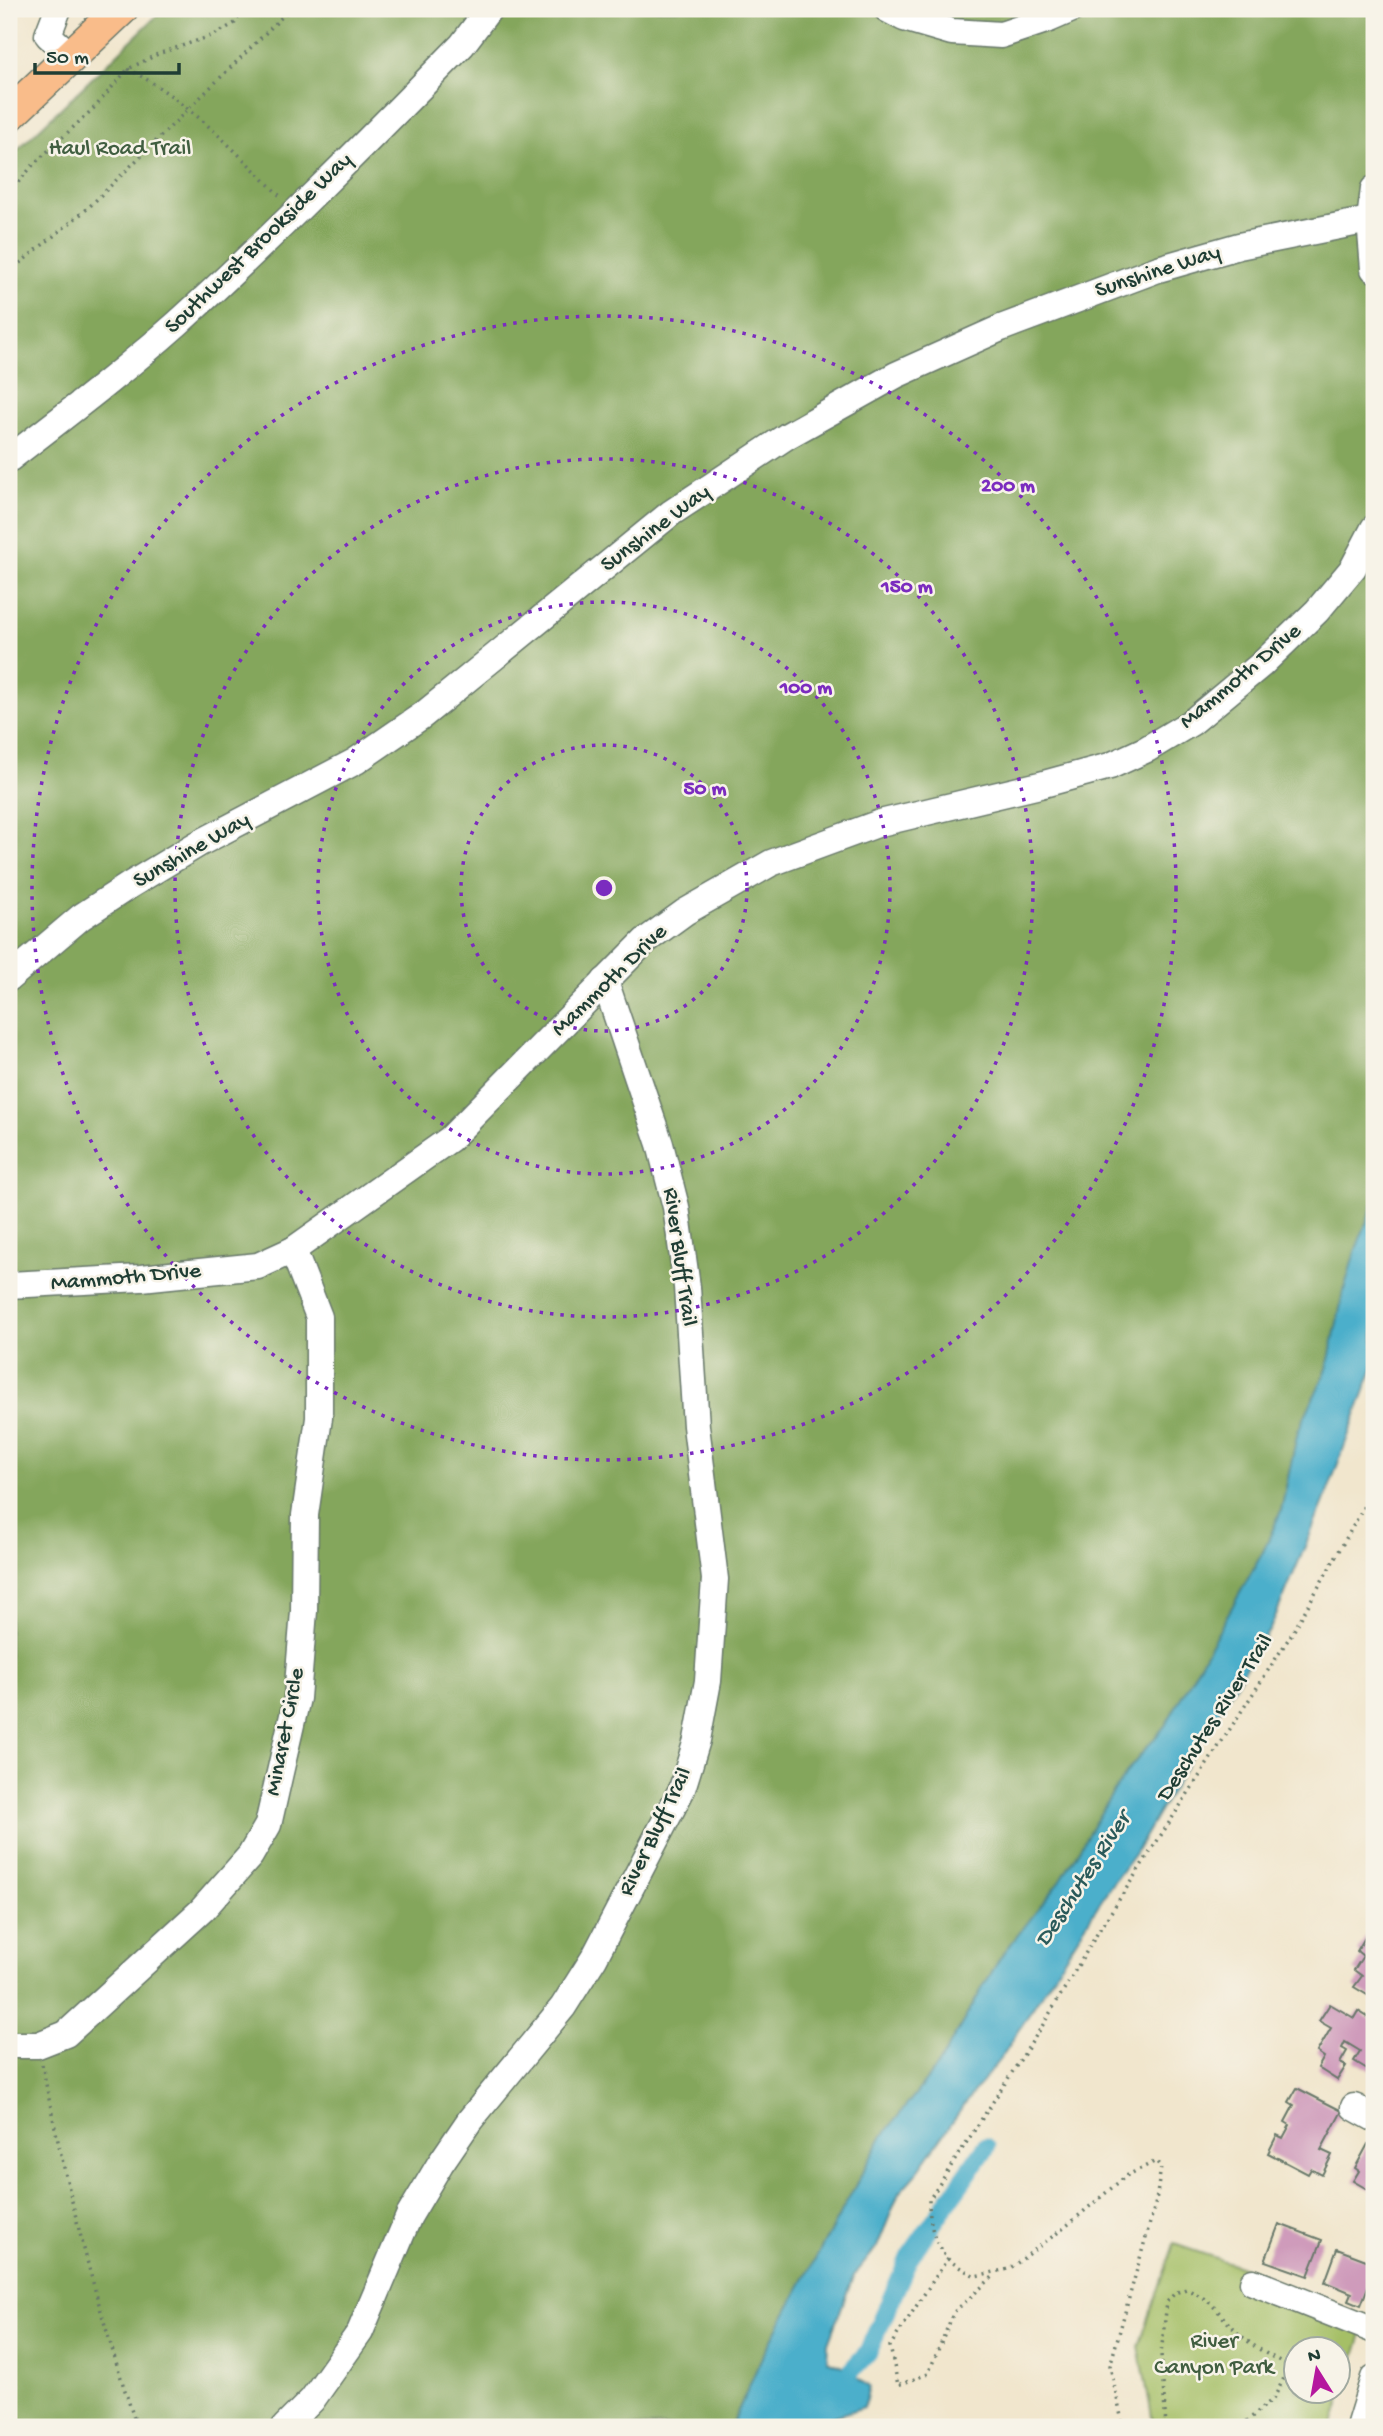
<svg xmlns="http://www.w3.org/2000/svg" width="1383" height="2436" font-family="'Gochi Hand',sans-serif">
	<style>
		.green { fill: #a5bf66; stroke: #627e4d; stroke-width: 2; fill-rule: evenodd }
		.forest { fill: #84a65b; stroke: #527248; stroke-width: 2 }
		.water { fill: #4bafcb; stroke: #357680; stroke-width: 2 }
		.lines { fill: none; stroke-linecap: round; stroke-linejoin: round }
		.canal { stroke: #4bafcb; stroke-width: 19 }
		.building { fill: #cf9bbb }
		.minor-casing { stroke: #68786a; stroke-width: 29 }
		.major-casing { stroke: #68786a; stroke-width: 36 }
		.path { stroke: #68786a; stroke-width: 3.5; stroke-dasharray: 2 5; stroke-linecap: butt }
		.minor { stroke: #fff; stroke-width: 26 }
		.major { stroke: #f9bc8a; stroke-width: 33 }
		.ring { fill: none; stroke: #7b2cbf; stroke-width: 3.5; stroke-dasharray: 3.5 7 }
		.labels { text-anchor: middle; dominant-baseline: central; stroke-width: 5; stroke-linejoin: round; paint-order: stroke }
		.park-label { font-size: 23px; fill: #405e40; stroke: #f7f3e8 }
		.street-label { font-size: 23px; fill: #1f3d34; stroke: #f7f3e8 }
		.water-label { font-size: 24px; font-style: italic; fill: #2a5a5a; stroke: #f7f3e8 }
		.centre { fill: #7b2cbf; stroke: #f7f3e8; stroke-width: 3.5 }
		.ring-label { font-size: 21px; text-anchor: middle; font-weight: bold; fill: #7b2cbf; stroke: #f7f3e8; stroke-width: 5; stroke-linejoin: round; paint-order: stroke }
	</style>
	<rect width="100%" height="100%" fill="#f7f3e8"/>
	<filter id="ink" filterUnits="userSpaceOnUse"><feTurbulence type="fractalNoise" baseFrequency=".0143" numOctaves="2"/><feDisplacementMap in="SourceGraphic" scale="14" xChannelSelector="R" yChannelSelector="G"/><feConvolveMatrix kernelMatrix="1 2 1 2 8 2 1 2 1" color-interpolation-filters="sRGB"/></filter>
	<filter id="wash" filterUnits="userSpaceOnUse"><feTurbulence type="fractalNoise" baseFrequency=".00686" numOctaves="4" result="noise"/><feDisplacementMap in="SourceGraphic" scale="28" xChannelSelector="R" yChannelSelector="G"/><feGaussianBlur stdDeviation="1.57" result="paint"/><feColorMatrix in="noise" values="0 0 0 0 0 0 0 0 0 0 0 0 0 0 0 0 0 1.4 0 .05"/><feComposite in="paint" operator="in"/></filter>
	<g filter="url(#wash)">
		<rect width="100%" height="100%" fill="#f1e6cd"/>
		<path class="green" d="M 1174,2244 L 1251,2270 L 1362,2334 L 1333,2427 L 1154,2427 L 1139,2346 ZM 1296,2348 L 1338,2348 L 1338,2390 L 1296,2390 Z"/>
		<path class="forest" d="M 164,9 L 1374,9 L 1374,1203 L 1355,1252 L 1344,1290 L 1327,1369 L 1298,1431 L 1281,1511 L 1263,1552 L 1165,1726 L 1130,1768 L 1109,1799 L 1061,1880 L 1000,1958 L 938,2065 L 882,2137 L 761,2359 L 731,2427 L 9,2427 L 9,158 Z"/>
		<path class="water" d="M 1374,1203 L 1374,1366 L 1323,1504 L 1270,1629 L 1202,1738 L 1135,1853 L 1109,1888 L 1003,2055 L 967,2101 L 915,2175 L 899,2193 L 877,2247 L 853,2277 L 828,2343 L 827,2360 L 842,2366 L 869,2387 L 864,2407 L 832,2417 L 820,2427 L 731,2427 L 761,2359 L 882,2137 L 938,2065 L 1000,1958 L 1061,1880 L 1109,1799 L 1130,1768 L 1165,1726 L 1263,1552 L 1281,1511 L 1298,1431 L 1327,1369 L 1344,1290 L 1355,1252 Z"/>
		<g class="lines">
			<path class="canal" d="M 850,2372 L 868,2352 L 910,2256 L 986,2147"/>
		</g>
		<g id="blocks">
			<g class="building">
				<path d="M 1366,1936 L 1374,1941 L 1374,1999 L 1354,1987 L 1362,1976 L 1354,1970 L 1363,1956 L 1357,1951 Z"/>
				<path d="M 1330,2004 L 1354,2018 L 1358,2011 L 1374,2021 L 1374,2073 L 1354,2061 L 1360,2051 L 1345,2042 L 1342,2048 L 1347,2051 L 1340,2063 L 1346,2066 L 1337,2080 L 1318,2068 L 1324,2057 L 1317,2052 L 1331,2028 L 1319,2021 Z"/>
				<path d="M 1297,2088 L 1342,2111 L 1321,2150 L 1332,2155 L 1322,2175 L 1311,2169 L 1308,2174 L 1268,2153 L 1277,2135 L 1283,2138 L 1290,2125 L 1285,2122 L 1294,2105 L 1289,2102 Z"/>
				<path d="M 1368,2144 L 1374,2147 L 1374,2193 L 1353,2181 L 1359,2171 L 1355,2168 Z"/>
				<path d="M 1279,2224 L 1322,2240 L 1308,2276 L 1265,2261 Z"/>
				<path d="M 1337,2249 L 1374,2263 L 1374,2271 L 1361,2305 L 1349,2300 L 1352,2293 L 1325,2282 Z"/>
			</g>
		</g>
	</g>
	<g filter="url(#ink)">
		<use href="#blocks" fill-opacity="0" stroke="#68786a" stroke-width="2"/>
		<g class="lines">
			<defs>
				<g id="minor">
					<path d="M 58,9 L 48,35 L 71,56"/>
					<path d="M 887,9 L 904,18 L 952,32 L 1001,35 L 1049,19 L 1072,9"/>
					<path d="M 1374,189 L 1370,220 L 1374,269"/>
					<path d="M 9,459 C 66,415 124,371 178,323 C 276,234 369,140 462,45 L 489,9"/>
					<path d="M 9,978 L 81,917 L 130,885 L 198,844 L 356,761 L 423,715 L 671,513 L 787,436 L 896,375 L 1001,328 L 1158,269 L 1239,246 L 1374,219"/>
					<path d="M 9,1285 L 141,1278 L 258,1266 L 293,1250 L 450,1139 L 645,941 L 685,912 L 771,863 L 880,823 L 1040,785 L 1110,766 L 1147,749 L 1192,722 L 1262,664 L 1317,611 L 1353,568 L 1374,528"/>
					<path d="M 9,2045 L 38,2045 L 66,2034 L 202,1910 L 250,1856 L 268,1825 L 297,1698 L 304,1611 L 305,1515 L 319,1418 L 319,1317 L 293,1250"/>
					<path d="M 1354,2107 L 1374,2118"/>
					<path d="M 1253,2282 L 1374,2330"/>
					<path d="M 285,2427 L 312,2400 L 360,2332 L 409,2216 L 440,2164 L 470,2120 L 563,2007 L 594,1958 L 682,1789 L 697,1740 L 708,1681 L 715,1579 L 696,1426 L 687,1287 L 676,1207 L 660,1144 L 605,981"/>
					<path d="M 1359,2427 L 1374,2378"/>
				</g>
				<path id="major" d="M 9,115 L 121,9"/>
			</defs>
			<use href="#minor" class="minor-casing"/>
			<use href="#major" class="major-casing"/>
			<g class="path">
				<path d="M 128,69 C 188,100 234,150 282,198"/>
				<path d="M 9,193 L 34,164 L 95,107 L 128,69 L 158,54 L 214,35 L 235,23 L 242,9"/>
				<path d="M 9,272 L 87,209 L 290,9"/>
				<path d="M 42,2064 C 66,2187 97,2308 137,2427"/>
				<path d="M 948,2258 L 890,2346 L 898,2385 L 928,2374 L 954,2312 L 996,2274"/>
				<path d="M 1126,2427 L 1122,2421 L 1110,2366 L 1156,2201 L 1161,2167 L 1156,2161 L 1126,2176 L 1064,2228 L 1009,2269 L 975,2276 C 966,2271 954,2265 947,2258 C 933,2243 929,2220 929,2200 L 1041,2028 L 1100,1929 L 1293,1632 L 1361,1512 L 1374,1483"/>
				<path d="M 1166,2427 L 1161,2354 L 1167,2302 L 1175,2293 L 1186,2289 C 1212,2300 1214,2308 1232,2327 C 1248,2344 1269,2356 1290,2366 L 1274,2398 L 1240,2427"/>
			</g>
			<use href="#minor" class="minor"/>
			<use href="#major" class="major"/>
		</g>
	</g>
	<g class="ring">
		<circle cx="604" cy="888" r="143"/>
		<circle cx="604" cy="888" r="286"/>
		<circle cx="604" cy="888" r="429"/>
		<circle cx="604" cy="888" r="572"/>
	</g>
	<g class="labels">
		<g class="park-label">
			<text x="120" y="149">Haul Road Trail</text>
			<text x="1214" y="2342">River<tspan x="1214" dy="26">Canyon Park</tspan></text>
		</g>
		<g class="street-label">
			<text transform="translate(259 244) rotate(-44)">Southwest Brookside Way</text>
			<text transform="translate(1158 272) rotate(-18)">Sunshine Way</text>
			<text transform="translate(656 529) rotate(-37)">Sunshine Way</text>
			<text transform="translate(1241 677) rotate(-40)">Mammoth Drive</text>
			<text transform="translate(192 851) rotate(-30)">Sunshine Way</text>
			<text transform="translate(610 981) rotate(-44)">Mammoth Drive</text>
			<text transform="translate(679 1257) rotate(82)">River Bluff Trail</text>
			<text transform="translate(126 1278) rotate(-5)">Mammoth Drive</text>
			<text transform="translate(1216 1718) rotate(-57)">Deschutes River Trail</text>
			<text transform="translate(286 1732) rotate(-79)">Minaret Circle</text>
			<text transform="translate(656 1832) rotate(-64)">River Bluff Trail</text>
		</g>
		<g class="water-label">
			<text transform="translate(1084 1880) rotate(-57)">Deschutes River</text>
		</g>
	</g>
	<circle cx="604" cy="888" r="10" class="centre"/>
	<g class="ring-label">
		<text x="1008" y="491">200 m</text>
		<text x="907" y="592">150 m</text>
		<text x="806" y="693">100 m</text>
		<text x="705" y="794">50 m</text>
	</g>
	<rect width="1383" height="2436" fill="none" stroke="#f7f3e8" stroke-width="35"/>
	<g transform="translate(1317 2370) rotate(349)"><circle r="33" fill="#f7f3e8" stroke="#a1aaa0" stroke-width="2"/>
	<path d="M0-5L12 26L0 18L-12 26Z" fill="#b5179e"/>
	<text y="-10" font-size="19" font-weight="bold" text-anchor="middle" fill="#1f3d34">N</text>
	</g>
	<path d="M35 63v10h144v-10" fill="none" stroke="#1f3d34" stroke-width="3.5"/>
	<text x="46" y="63" font-size="21" fill="#1f3d34" stroke="#f7f3e8" stroke-width="5" paint-order="stroke">50 m</text>
</svg>
